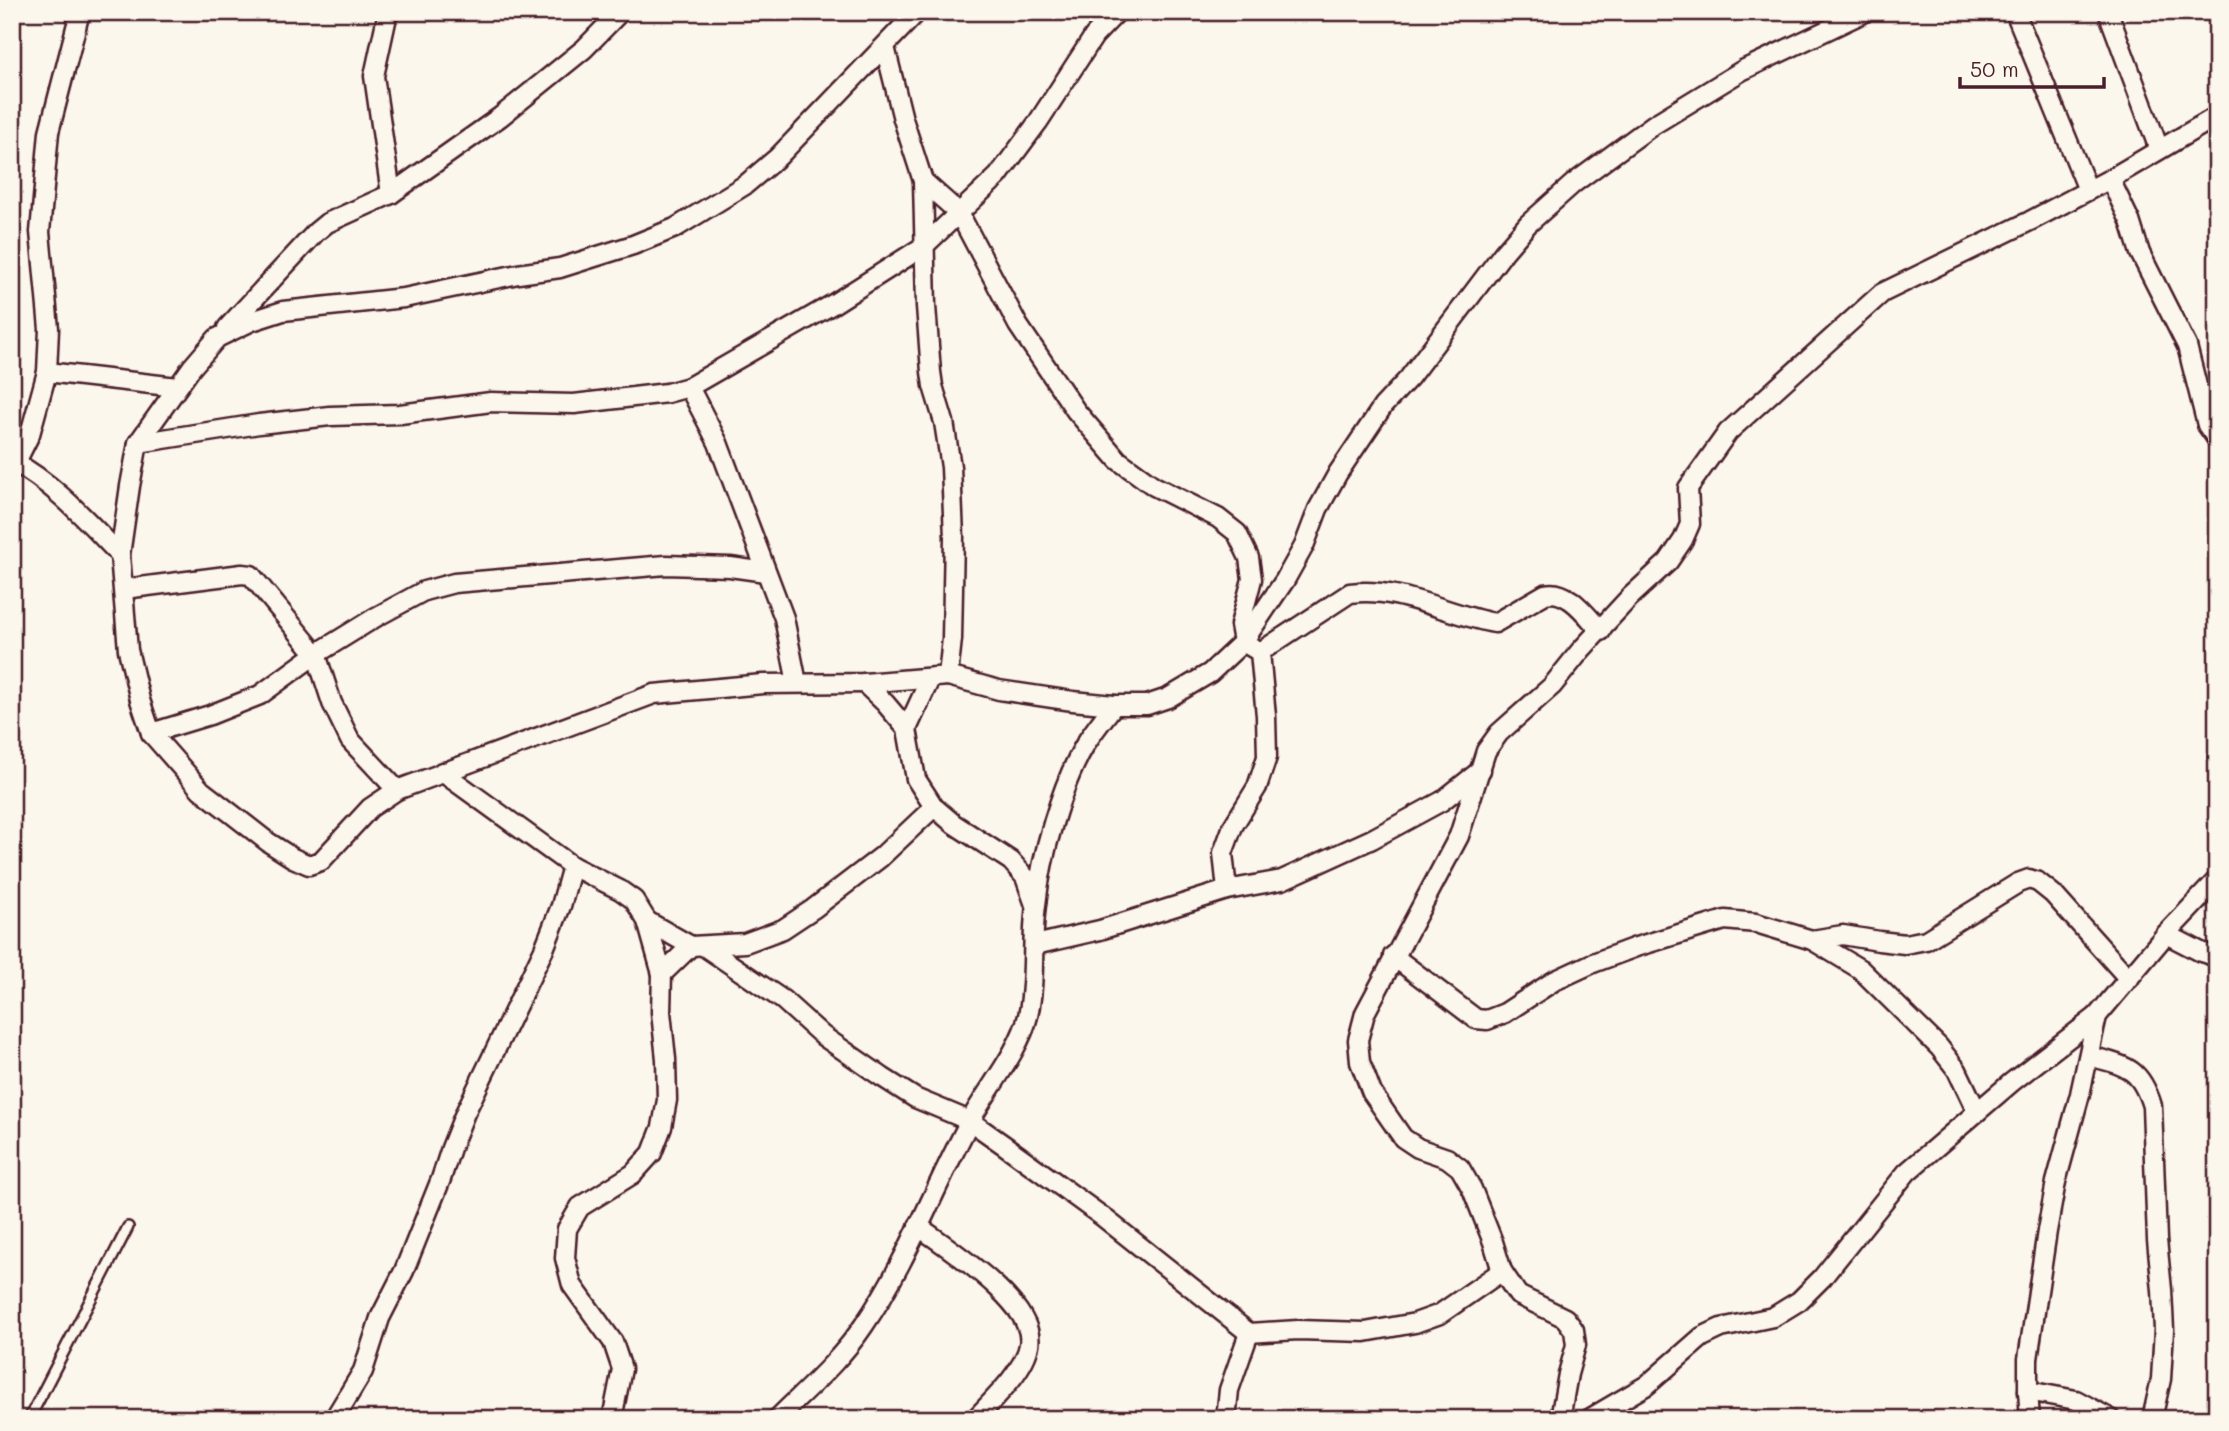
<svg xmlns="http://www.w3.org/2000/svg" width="2229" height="1431" font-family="Mali,sans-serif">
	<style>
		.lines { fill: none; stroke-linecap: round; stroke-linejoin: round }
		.lane-casing { stroke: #4a1f2b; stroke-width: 14 }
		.street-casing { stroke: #4a1f2b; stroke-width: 23 }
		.lane { stroke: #fbf7ec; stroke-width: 9 }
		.street { stroke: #fbf7ec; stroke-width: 18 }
	</style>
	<rect width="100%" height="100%" fill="#fbf7ec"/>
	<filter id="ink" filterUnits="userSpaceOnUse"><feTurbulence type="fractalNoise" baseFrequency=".0143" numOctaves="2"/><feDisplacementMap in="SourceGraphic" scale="14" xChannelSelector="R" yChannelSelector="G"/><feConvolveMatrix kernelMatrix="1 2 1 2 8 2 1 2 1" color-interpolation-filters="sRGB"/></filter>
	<g filter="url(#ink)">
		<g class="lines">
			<defs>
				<path id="lane" d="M 29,1419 L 128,1227"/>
				<g id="street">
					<path d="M 388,12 L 374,76 L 391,194"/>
					<path d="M 917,12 L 778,157 L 745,185 L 675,228 L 633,245 L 560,268 L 518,274 L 404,298 L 283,311 L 252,321 L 217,338 L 192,367 L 138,443 L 130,486 L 120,555 L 128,650 L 140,700 L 151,733 L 201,790 L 268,842 L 293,858 L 309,865 L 321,861 L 370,808 L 397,790 L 654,694 L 763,684 L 864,683 L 948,676 L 999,690 L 1073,701 L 1114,705 L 1147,705 L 1168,698 L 1210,673 L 1243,642 L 1285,580 L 1304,546 L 1318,509 L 1338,473 L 1383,406 L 1409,378 L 1504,252 L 1528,224 L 1574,183 L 1653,125 L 1743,70 L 1865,12"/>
					<path d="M 2015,12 L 2088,190"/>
					<path d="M 2108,12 L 2159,149"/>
					<path d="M 885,47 L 903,119 L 923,181 L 926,306 L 931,372 L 933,386 L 944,422 L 951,467 L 954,537 L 952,639 L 948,676"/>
					<path d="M 2110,179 L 2130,221 L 2140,253 L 2187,346 L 2207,425 L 2217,439"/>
					<path d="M 923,181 L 959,213 L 1018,325 L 1076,411 L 1118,460 L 1154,486 L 1218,518 L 1237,533 L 1249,558 L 1252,579 L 1240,625 L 1243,642 L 1260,652"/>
					<path d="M 227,328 L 316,232 L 327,223 L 391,194 L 500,117 L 584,49 L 620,12"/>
					<path d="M 47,372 L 177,387"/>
					<path d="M 689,387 L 718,443 L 784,618 L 797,683"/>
					<path d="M 138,443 L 259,424 L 330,416 L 400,414 L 491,402 L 574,404 L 667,393 L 689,387 L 833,304 L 924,246 L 998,176 L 1038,122 L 1094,36 L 1117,12"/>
					<path d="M 12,461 C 54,483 88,522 120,555"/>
					<path d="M 12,465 L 16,462 L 30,434 L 47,372 L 49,329 L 40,232 L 49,132 L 80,12"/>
					<path d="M 124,589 L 242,574 L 251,575 L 316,654 L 332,703 L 350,740 L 397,790"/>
					<path d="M 1260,652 L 1350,593 C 1400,586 1447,615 1495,623 L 1545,594 C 1568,588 1586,615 1601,631"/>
					<path d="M 864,683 L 885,703 L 907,729 L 916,779 L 934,807 L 954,824 L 1011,861 L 1025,877 L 1035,905"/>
					<path d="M 907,729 L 930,679"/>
					<path d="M 151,733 L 210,715 L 260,695 L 316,654 L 376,617 L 424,591 L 454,583 L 666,565 L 730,567 L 766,572"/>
					<path d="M 442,772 L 572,866 L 620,890 L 634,900 L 647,921 L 662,974 L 661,1012 L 666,1059 L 667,1100 L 662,1127 L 652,1153 L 633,1174 L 580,1207 L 567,1229 L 565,1258 L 572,1285 L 613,1342 L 622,1369 L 612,1419"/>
					<path d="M 1227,890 L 1223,853 L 1233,826 L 1257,787 L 1267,757 L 1266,716 L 1260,652"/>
					<path d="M 647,921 L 691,946 L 745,943 L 783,929 L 813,909 L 881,857 L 934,807"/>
					<path d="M 2166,934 L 2201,952 L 2217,957"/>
					<path d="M 1812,940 L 1843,935 L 1879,941 L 1905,944 L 1926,940 L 2018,883 L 2029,879 L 2038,882 L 2053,894 L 2129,979"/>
					<path d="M 1035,945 L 1100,930 L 1227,890 L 1282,880 L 1372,839 L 1442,801 L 1481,770"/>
					<path d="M 705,947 L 783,1000 L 823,1036 L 882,1077 L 915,1098 L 970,1121 L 1004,1145 L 1103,1217 L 1249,1333 L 1298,1330 L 1365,1332 L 1415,1323 L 1440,1314 L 1502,1271"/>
					<path d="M 1393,956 L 1476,1019 L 1487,1020 L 1505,1013 L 1554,981 L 1593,963 L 1636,947 L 1725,920 L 1756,923 L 1812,940 L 1860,969 L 1939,1047 L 1957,1070 L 1977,1112"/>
					<path d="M 662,974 L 691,946"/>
					<path d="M 2089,1056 C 2126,1066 2140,1067 2152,1106 L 2157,1240 L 2162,1290 L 2164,1330 L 2161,1379 L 2152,1419"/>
					<path d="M 918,1226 C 947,1248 1037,1304 1029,1345 C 1025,1370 992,1401 975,1419"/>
					<path d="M 2028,1391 L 2076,1400 L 2111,1419"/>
					<path d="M 334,1419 L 363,1371 L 380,1318 L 404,1271 L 441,1179 L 451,1148 L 465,1113 L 544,949 L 561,906 L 572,866"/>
					<path d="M 777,1419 C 807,1389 840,1361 864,1325 C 907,1262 933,1190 969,1123 C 986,1091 1020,1050 1028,1016 C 1036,981 1031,940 1036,905 C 1041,857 1061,785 1086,743 C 1094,730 1105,717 1114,705"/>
					<path d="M 1226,1419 L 1229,1390 L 1249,1333"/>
					<path d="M 1560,1419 L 1568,1374 L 1576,1345 L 1574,1330 L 1565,1318 L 1518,1295 L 1502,1271 L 1493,1242 L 1472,1189 L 1460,1168 L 1447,1158 L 1418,1148 L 1403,1138 L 1372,1093 L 1360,1062 L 1358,1040 L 1365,1013 L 1459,836 L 1486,751 L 1499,733 L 1552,686 L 1581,650 L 1630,597 L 1668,562 L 1683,540 L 1690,524 L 1688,488 L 1728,432 L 1882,293 L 2030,221 L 2110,179 L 2217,116"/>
					<path d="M 1589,1419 L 1647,1385 L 1702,1337 L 1721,1328 L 1773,1317 L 1799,1301 L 1822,1278 L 1907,1172 L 2012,1082 L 2097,1016 L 2166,934 L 2217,880"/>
					<path d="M 2030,1419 L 2028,1391 L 2028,1359 L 2047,1231 L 2056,1182 L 2080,1094 L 2097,1016"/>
				</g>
			</defs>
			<use href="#lane" class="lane-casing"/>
			<use href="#street" class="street-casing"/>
			<use href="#lane" class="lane"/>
			<use href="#street" class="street"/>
		</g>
	</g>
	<rect width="2229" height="1431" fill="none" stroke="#fbf7ec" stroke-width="42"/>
	<rect x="21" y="21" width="2187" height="1389" fill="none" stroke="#4a1f2b" stroke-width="2.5" filter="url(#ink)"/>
	<path d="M1960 77v10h144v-10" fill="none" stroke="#4a1f2b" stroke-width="3.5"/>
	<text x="1970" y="77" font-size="21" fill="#4a1f2b" stroke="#fbf7ec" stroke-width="5" paint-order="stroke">50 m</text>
</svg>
